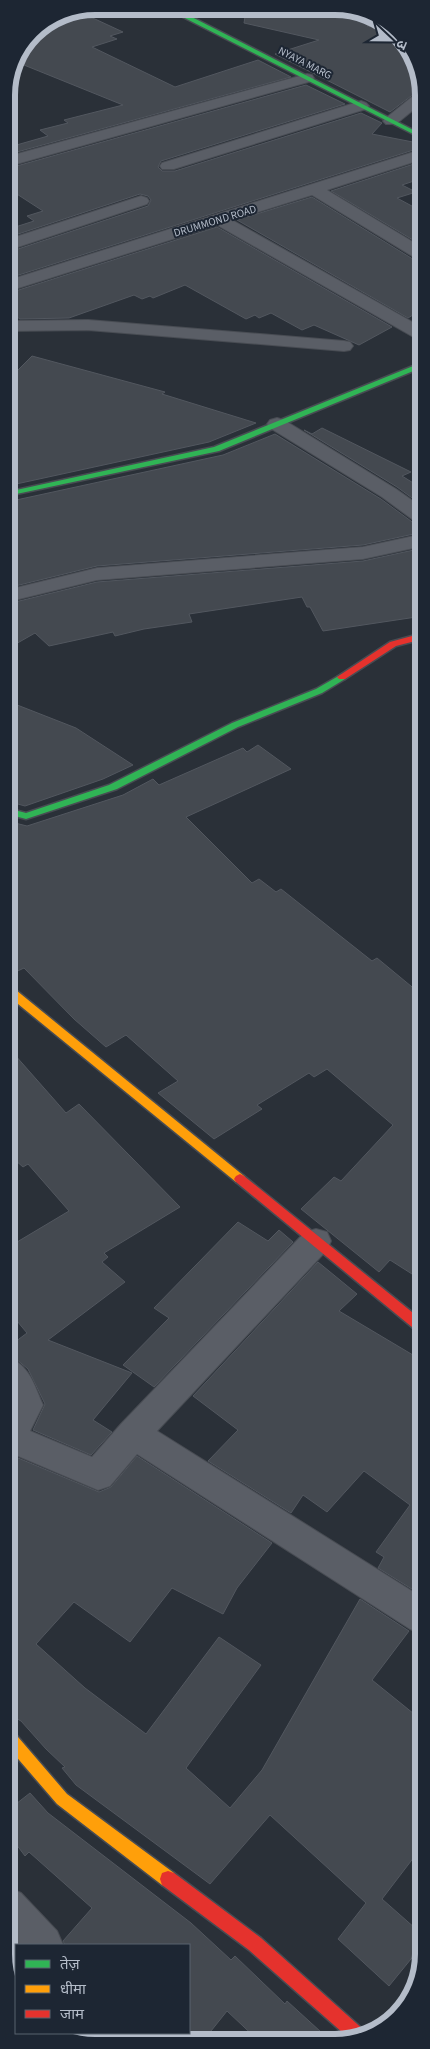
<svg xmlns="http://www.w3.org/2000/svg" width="430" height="2049" font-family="'Source Sans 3','Noto Sans Devanagari',sans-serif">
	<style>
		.building { fill: #444950; stroke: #52575f }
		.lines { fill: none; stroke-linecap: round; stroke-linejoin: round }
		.street-casing { stroke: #484c53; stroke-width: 2 }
		.fast-casing { stroke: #484c53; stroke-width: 3 }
		.slow-casing { stroke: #484c53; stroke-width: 3 }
		.jam-casing { stroke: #484c53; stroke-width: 3 }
		.street { fill: #5a5e66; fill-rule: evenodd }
		.fast { fill: #30b455; fill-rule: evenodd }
		.slow { fill: #ff9f0a; fill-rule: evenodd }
		.jam { fill: #e5322d; fill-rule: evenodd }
		.labels { text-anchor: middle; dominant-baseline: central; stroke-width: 4; stroke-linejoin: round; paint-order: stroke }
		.far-street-label { font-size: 11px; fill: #b4bcc9; stroke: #1d2633 }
		.rim { fill: none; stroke: #b4bcc9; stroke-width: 6 }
	</style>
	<rect width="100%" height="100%" fill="#2a3038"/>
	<g class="building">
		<path d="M 321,10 L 373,21 L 367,26 L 393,31 L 402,37 L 423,87 L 390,112 L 275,54 L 319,40 L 244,23 L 246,11 Z"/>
		<path d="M 61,13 L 82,13 L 123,32 L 110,36 L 117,39 L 92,47 L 175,87 L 258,60 L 291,77 L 6,155 L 6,148 L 48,136 L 40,130 L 68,123 L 64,120 L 123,105 L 19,63 L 32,32 Z"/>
		<path d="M 306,85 L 345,104 L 161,161 L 158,167 L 162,171 L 175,171 L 361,113 L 382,123 L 372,134 L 423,144 L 423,147 L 6,279 L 6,253 L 148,206 L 151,200 L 148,196 L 140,194 L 6,238 L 6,230 L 34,221 L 27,216 L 43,211 L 6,187 L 6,169 Z"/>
		<path d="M 423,161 L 423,178 L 402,185 L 416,192 L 397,198 L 423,212 L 423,246 L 331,191 Z"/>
		<path d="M 312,197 L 416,261 L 423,262 L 423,309 L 408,318 L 237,220 Z"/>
		<path d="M 217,227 L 392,327 L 359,345 L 314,325 L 302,330 L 271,313 L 259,318 L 255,315 L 246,319 L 185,285 L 153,298 L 150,296 L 142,299 L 134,295 L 69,318 L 20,319 L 6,310 L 6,294 Z"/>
		<path d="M 32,356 L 165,392 L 162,394 L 256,423 L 209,442 L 7,486 L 7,381 Z"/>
		<path d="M 322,428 L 411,472 L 402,476 L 423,489 L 423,506 L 397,487 L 304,430 L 312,434 Z"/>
		<path d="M 275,434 L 381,499 L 415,524 L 423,526 L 423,532 L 363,545 L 97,566 L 7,588 L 7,502 L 223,455 Z"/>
		<path d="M 423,548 L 423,616 L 323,631 L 310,607 L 307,607 L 302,597 L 189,614 L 192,622 L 144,629 L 115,636 L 113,632 L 49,646 L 35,633 L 7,649 L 7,604 L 97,582 L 363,561 Z"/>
		<path d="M 7,701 L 76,728 L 133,765 L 103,779 L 25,806 L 7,801 Z"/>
		<path d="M 258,745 L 291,769 L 186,817 L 252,883 L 259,879 L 276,892 L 281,889 L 372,961 L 377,958 L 423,996 L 423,1281 L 390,1260 L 379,1272 L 301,1209 L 334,1177 L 341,1181 L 393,1125 L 327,1069 L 314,1077 L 309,1073 L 257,1105 L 262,1109 L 214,1139 L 158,1093 L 178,1081 L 126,1035 L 106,1047 L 74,1019 L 24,968 L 7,976 L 7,821 L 27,826 L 123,795 L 153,779 L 159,785 L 243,748 L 247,752 Z"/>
		<path d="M 7,1046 L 66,1113 L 79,1104 L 180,1207 L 104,1253 L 108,1257 L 102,1262 L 125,1282 L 48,1340 L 132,1373 L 93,1420 L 112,1432 L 91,1455 L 33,1430 L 45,1404 L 28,1369 L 16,1359 L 7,1355 L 7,1348 L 27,1333 L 7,1309 L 7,1248 L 69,1211 L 28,1164 L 23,1167 L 7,1153 Z"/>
		<path d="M 238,1222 L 268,1241 L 279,1230 L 293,1242 L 154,1387 L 123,1365 L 169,1318 L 154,1308 Z"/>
		<path d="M 318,1262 L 357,1294 L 339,1311 L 423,1361 L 423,1596 L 378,1568 L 384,1557 L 376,1552 L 410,1505 L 364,1471 L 327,1512 L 303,1495 L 291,1513 L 208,1461 L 238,1430 L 193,1396 Z"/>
		<path d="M 11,1455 L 99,1492 L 111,1487 L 137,1456 L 272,1543 L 237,1588 L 223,1614 L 172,1588 L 130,1642 L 74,1602 L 36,1644 L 85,1688 L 146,1734 L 219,1637 L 261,1665 L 186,1768 L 230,1808 L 262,1770 L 360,1599 L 409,1631 L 372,1680 L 424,1722 L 424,1844 L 382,1899 L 424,1936 L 424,1943 L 389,1986 L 338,1939 L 366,1903 L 270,1815 L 210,1884 L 76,1785 L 62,1768 L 65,1767 L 46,1749 L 21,1721 L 7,1713 L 7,1457 Z"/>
		<path d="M 30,1793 L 48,1813 L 191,1923 L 231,1960 L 235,1956 L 285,2004 L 287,2001 L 332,2042 L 260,2042 L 227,2011 L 203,2041 L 189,2041 L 189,1945 L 65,1945 L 63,1941 L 92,1908 L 29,1852 L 25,1856 L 7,1832 L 7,1811 Z"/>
	</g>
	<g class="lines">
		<defs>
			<g id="street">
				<path d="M 307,74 L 312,75 L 314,78 L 312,81 L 6,167 L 6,157 Z"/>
				<path d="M 423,91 L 423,102 L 396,124 L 386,124 L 383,121 L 386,118 L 418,92 Z"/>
				<path d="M 361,101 L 366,103 L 369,106 L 366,109 L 174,169 L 162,169 L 160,166 L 162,163 Z"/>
				<path d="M 423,149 L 423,159 L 327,190 L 423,248 L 423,260 L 417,259 L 312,195 L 232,220 L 423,328 L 423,340 L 417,339 L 217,225 L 6,292 L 6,281 Z"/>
				<path d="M 141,196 L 147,198 L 149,201 L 147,204 L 6,251 L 6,240 Z"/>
				<path d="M 88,320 L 344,341 L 350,342 L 353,346 L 350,350 L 344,351 L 88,330 L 6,331 L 6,321 Z"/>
				<path d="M 277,418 L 284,420 L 396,489 L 423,508 L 423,524 L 416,522 L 382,497 L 270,428 L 267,424 L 270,420 Z"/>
				<path d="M 423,534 L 423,546 L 363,559 L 97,580 L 7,602 L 7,590 L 97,568 L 363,547 Z"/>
				<path d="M 316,1229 L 327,1232 L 331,1241 L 327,1250 L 157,1431 L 423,1598 L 423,1634 L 410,1629 L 137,1454 L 110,1486 L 98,1490 L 11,1453 L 7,1455 L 7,1410 L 10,1404 L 7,1396 L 7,1357 C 30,1365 34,1385 43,1405 L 30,1431 L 92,1457 L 121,1424 L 305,1232 Z"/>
				<path d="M 7,1887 L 21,1893 L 57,1931 L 63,1945 L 16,1946 L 7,1936 Z"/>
				<path d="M 110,2033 L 157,2033 L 161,2041 L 114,2041 Z"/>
			</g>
			<g id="fast">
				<path d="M 180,11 L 423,135 L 423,139 L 173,12 Z"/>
				<path d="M 423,362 L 423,367 L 219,451 L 7,496 L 7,492 L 214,447 Z"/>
				<path d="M 342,674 L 345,675 L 345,679 L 322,693 L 238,727 L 117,789 L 26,819 L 7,814 L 7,808 L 26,813 L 109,785 L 232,723 L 316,689 Z"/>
			</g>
			<g id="slow">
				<path d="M 7,985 L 11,986 L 244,1176 L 246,1179 L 244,1182 L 236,1182 L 7,995 Z"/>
				<path d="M 7,1728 L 12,1730 L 67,1794 L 174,1873 L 176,1879 L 174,1885 L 168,1887 L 162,1885 L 57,1804 L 7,1746 Z"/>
			</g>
			<g id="jam">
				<path d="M 423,633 L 423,639 L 396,646 L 345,679 L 339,679 L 337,677 L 390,642 Z"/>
				<path d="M 240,1174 L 244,1176 L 423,1321 L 423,1333 L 418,1332 L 236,1182 L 234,1179 L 236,1176 Z"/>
				<path d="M 168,1871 L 174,1873 L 261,1938 L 366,2032 L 351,2040 L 249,1950 L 162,1885 L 160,1879 L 162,1873 Z"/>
			</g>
		</defs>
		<use href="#street" class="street-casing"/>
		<use href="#fast" class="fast-casing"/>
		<use href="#slow" class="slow-casing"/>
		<use href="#jam" class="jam-casing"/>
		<use href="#street" class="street"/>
		<use href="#fast" class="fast"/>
		<use href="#slow" class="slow"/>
		<use href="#jam" class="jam"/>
	</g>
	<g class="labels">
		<g class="far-street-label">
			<text transform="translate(305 63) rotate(27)">NYAYA MARG</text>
			<text transform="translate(215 221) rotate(-17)">DRUMMOND ROAD</text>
		</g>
	</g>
	<path d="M0 0H430V2049H0ZM95 15H335A80 80 0 0 1 415 95V1954A80 80 0 0 1 335 2034H95A80 80 0 0 1 15 1954V95A80 80 0 0 1 95 15Z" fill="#1d2633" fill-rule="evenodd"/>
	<path class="rim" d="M95 15H335A80 80 0 0 1 415 95V1954A80 80 0 0 1 335 2034H95A80 80 0 0 1 15 1954V95A80 80 0 0 1 95 15Z"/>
	<rect x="15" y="1944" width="175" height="90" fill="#1d2633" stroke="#59626f"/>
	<rect x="25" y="1960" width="25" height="8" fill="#30b455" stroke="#59626f"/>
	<text x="60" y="1969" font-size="15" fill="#b4bcc9">तेज़</text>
	<rect x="25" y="1985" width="25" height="8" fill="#ff9f0a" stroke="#59626f"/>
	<text x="60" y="1994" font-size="15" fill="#b4bcc9">धीमा</text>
	<rect x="25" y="2010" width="25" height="8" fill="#e5322d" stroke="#59626f"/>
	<text x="60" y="2019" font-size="15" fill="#b4bcc9">जाम</text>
	<g transform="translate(390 40) rotate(112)" stroke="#1d2633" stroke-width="4" paint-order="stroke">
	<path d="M0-4L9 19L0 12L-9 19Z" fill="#b4bcc9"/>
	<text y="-8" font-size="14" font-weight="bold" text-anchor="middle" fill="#b4bcc9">उ</text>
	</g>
</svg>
